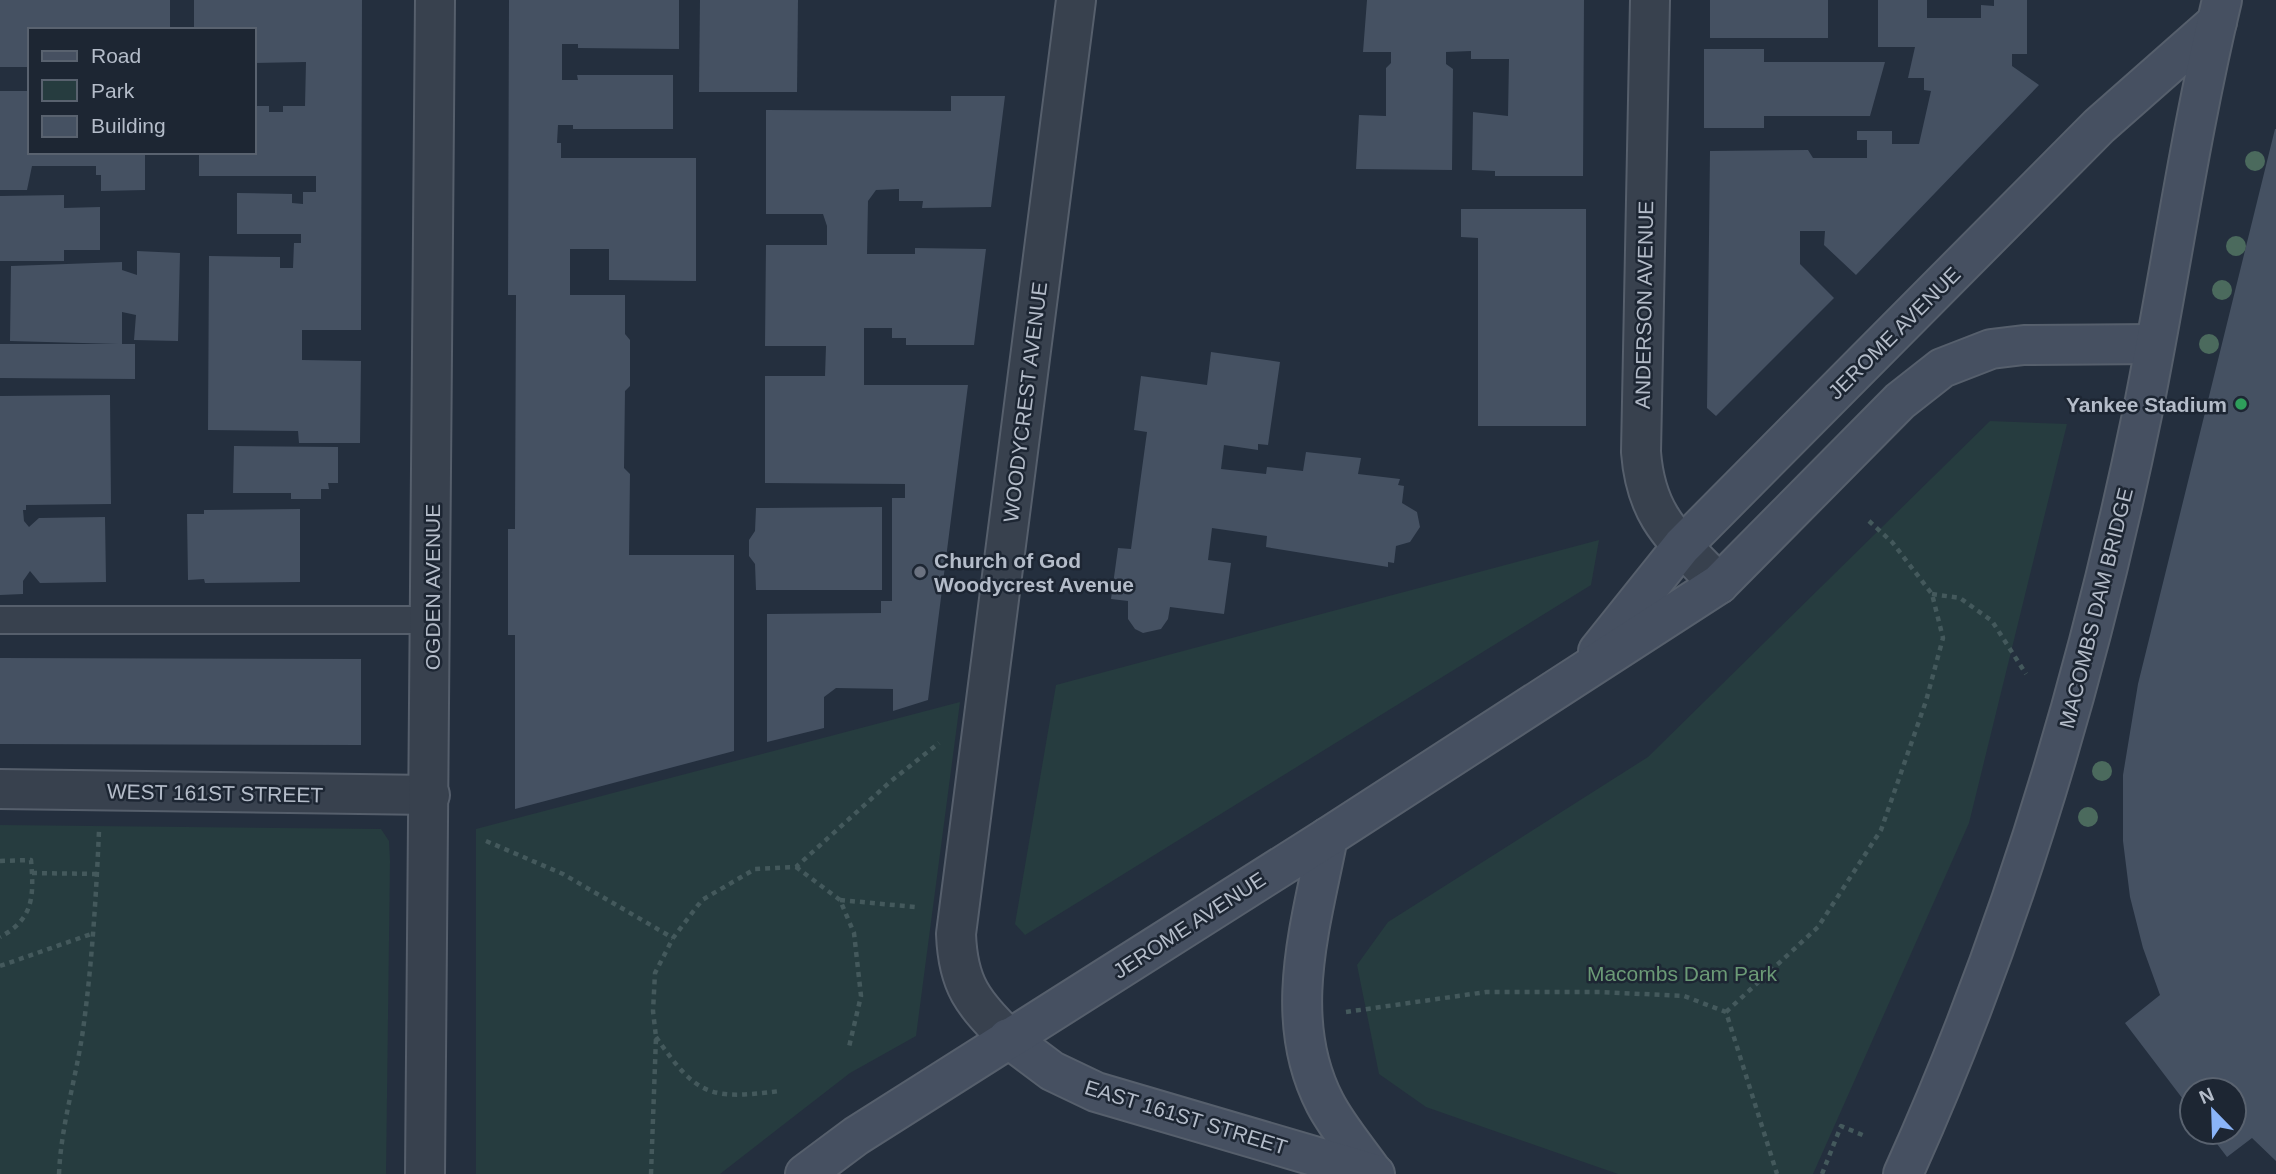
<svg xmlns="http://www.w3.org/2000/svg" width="2276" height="1174" font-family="Arial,sans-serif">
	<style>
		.green { fill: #263c3f }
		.building { fill: #455162 }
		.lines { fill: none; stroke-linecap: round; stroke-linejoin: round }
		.service-casing { stroke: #565f6c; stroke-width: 30 }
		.minor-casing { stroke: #565f6c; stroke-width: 42 }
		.tertiary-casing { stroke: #565f6c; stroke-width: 42 }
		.secondary-casing { stroke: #565f6c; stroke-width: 42 }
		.path { stroke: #44595c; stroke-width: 4.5; stroke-dasharray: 5 5; stroke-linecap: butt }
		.service { stroke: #38414e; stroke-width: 26 }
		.minor { stroke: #38414e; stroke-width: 38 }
		.tertiary { stroke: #38414e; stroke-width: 38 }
		.secondary { stroke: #465061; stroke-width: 38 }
		.tree { fill: #4b6a5d }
		.leisure-dot { fill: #2e9e5b; stroke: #1d2633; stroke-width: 2.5 }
		.worship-dot { fill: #6b7280; stroke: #1d2633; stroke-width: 2.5 }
		.labels { text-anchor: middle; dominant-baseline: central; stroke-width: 5; stroke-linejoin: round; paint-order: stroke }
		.street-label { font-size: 21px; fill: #b4bcc9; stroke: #1d2633 }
		.poi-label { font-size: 21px; font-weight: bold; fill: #b4bcc9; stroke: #1d2633; text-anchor: end }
		.park-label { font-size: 21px; fill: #6b9a76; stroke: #1d2633 }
	</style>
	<rect width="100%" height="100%" fill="#242f3e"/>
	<g class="green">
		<path d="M 1990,421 L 2067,424 L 1969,823 L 1813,1174 L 1618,1174 L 1426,1107 L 1379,1074 L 1357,965 L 1388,922 L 1648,757 Z"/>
		<path d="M 1599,540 L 1591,585 L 1025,935 L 1015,924 L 1056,685 Z"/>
		<path d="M 960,702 L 916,1036 L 850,1073 L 720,1174 L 476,1174 L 476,829 Z"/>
		<path d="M 0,825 L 381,829 L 389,841 L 390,861 L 386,1174 L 0,1174 Z"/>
	</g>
	<g class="building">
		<path d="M 0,0 L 170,0 L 170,30 L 30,30 L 30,67 L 0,67 Z"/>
		<path d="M 194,0 L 362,0 L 361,330 L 302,330 L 302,360 L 361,361 L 360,443 L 299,443 L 298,431 L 208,430 L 209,256 L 280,257 L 280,268 L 293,268 L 294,243 L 301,243 L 301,234 L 237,234 L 237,193 L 292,194 L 292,203 L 303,204 L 303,192 L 316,192 L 316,176 L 199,176 L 199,152 L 254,152 L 254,106 L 269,106 L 269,112 L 283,112 L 283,106 L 305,106 L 306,62 L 254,63 L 254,30 L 194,30 Z"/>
		<path d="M 509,0 L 679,0 L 679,49 L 578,48 L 578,44 L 562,44 L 562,80 L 578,80 L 577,75 L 673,75 L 673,129 L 573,129 L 573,125 L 558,125 L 557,143 L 561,143 L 561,158 L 696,158 L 696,281 L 609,280 L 609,249 L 570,249 L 570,295 L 625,295 L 625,334 L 630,340 L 630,386 L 625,391 L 624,468 L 630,474 L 629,555 L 734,555 L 734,751 L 515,809 L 515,635 L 508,635 L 508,529 L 515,529 L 516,295 L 508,295 Z"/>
		<path d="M 700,0 L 798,0 L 797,92 L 699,92 Z"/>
		<path d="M 1367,0 L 1584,0 L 1583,176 L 1495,176 L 1495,171 L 1472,170 L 1473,112 L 1508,116 L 1509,59 L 1471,59 L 1471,51 L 1446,52 L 1446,64 L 1453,69 L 1452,170 L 1356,169 L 1359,115 L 1386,116 L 1386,68 L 1391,63 L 1391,52 L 1363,52 Z"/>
		<rect x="1710" y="0" width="118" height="38"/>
		<path d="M 1878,0 L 1927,0 L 1927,18 L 1981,18 L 1981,5 L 1994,6 L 1994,0 L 2027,0 L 2027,54 L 2012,54 L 2012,66 L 2039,85 L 1856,275 L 1824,245 L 1825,231 L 1800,231 L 1800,264 L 1834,298 L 1716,416 L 1707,408 L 1710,151 L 1808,150 L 1813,158 L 1867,158 L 1867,140 L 1857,140 L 1857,131 L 1892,131 L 1892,144 L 1919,144 L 1931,91 L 1924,90 L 1924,78 L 1908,78 L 1915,47 L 1878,47 Z"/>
		<path d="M 1704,49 L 1764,49 L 1764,62 L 1885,62 L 1870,116 L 1764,116 L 1764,128 L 1704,128 Z"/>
		<path d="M 0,91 L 27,91 L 30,152 L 145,152 L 145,190 L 101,191 L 101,175 L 96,175 L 96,166 L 32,166 L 27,190 L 0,190 Z"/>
		<path d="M 951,96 L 1005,96 L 991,207 L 922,208 L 923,201 L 899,201 L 899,189 L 876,190 L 868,201 L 867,254 L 915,254 L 915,248 L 986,249 L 974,345 L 906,345 L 906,338 L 892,338 L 892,328 L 864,328 L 864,385 L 968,385 L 928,700 L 893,711 L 893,689 L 836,688 L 824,697 L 824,728 L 767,742 L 767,614 L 881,613 L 881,601 L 892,601 L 892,498 L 905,498 L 905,484 L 765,483 L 765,376 L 825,376 L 826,346 L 765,346 L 766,245 L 827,245 L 827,226 L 823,214 L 766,214 L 766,110 L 951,111 Z"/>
		<path d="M 2275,129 L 2276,129 L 2276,1161 L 2252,1138 L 2227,1157 L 2208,1132 L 2234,1132 L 2234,1090 L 2192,1090 L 2192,1111 L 2125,1023 L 2160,995 L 2143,948 L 2130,897 L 2123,841 L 2123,775 L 2138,684 Z"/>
		<path d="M 64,195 L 64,208 L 100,207 L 100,250 L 64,250 L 64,261 L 0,261 L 0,196 Z"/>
		<path d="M 1461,209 L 1586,209 L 1586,426 L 1478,426 L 1478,238 L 1461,237 Z"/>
		<path d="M 137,251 L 180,253 L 178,341 L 134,340 L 136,315 L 122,312 L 122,344 L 135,344 L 135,379 L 0,378 L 0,344 L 118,344 L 10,341 L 11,266 L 122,262 L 122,270 L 137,275 Z"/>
		<path d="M 1211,352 L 1280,362 L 1268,445 L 1258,444 L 1258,450 L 1224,445 L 1221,469 L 1266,474 L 1267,467 L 1303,471 L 1306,452 L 1361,458 L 1358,474 L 1400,479 L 1398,485 L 1404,486 L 1402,503 L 1417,512 L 1420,527 L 1410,542 L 1396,546 L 1394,563 L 1388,562 L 1388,567 L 1266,547 L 1267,536 L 1212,528 L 1208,560 L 1231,563 L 1224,614 L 1170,607 L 1168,619 L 1161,629 L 1143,633 L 1135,629 L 1128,619 L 1128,601 L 1111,599 L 1118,548 L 1131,549 L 1147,432 L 1134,430 L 1141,376 L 1207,385 Z"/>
		<path d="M 110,395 L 111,504 L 26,505 L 26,510 L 23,510 L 24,521 L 29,527 L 39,518 L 105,517 L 106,582 L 40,583 L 30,571 L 23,581 L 23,594 L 0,595 L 0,396 Z"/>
		<path d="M 234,446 L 338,447 L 338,483 L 328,483 L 329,489 L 321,489 L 321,499 L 291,499 L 291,493 L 233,493 Z"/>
		<path d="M 882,507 L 882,590 L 756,590 L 755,564 L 749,556 L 749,540 L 755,531 L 756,508 Z"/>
		<path d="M 300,509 L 300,582 L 205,583 L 204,579 L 188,580 L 187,514 L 204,514 L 204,510 Z"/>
		<path d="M 0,658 L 361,659 L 361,745 L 0,744 Z"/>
	</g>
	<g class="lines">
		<defs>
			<path id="service" d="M 0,620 L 431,620"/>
			<g id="minor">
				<path d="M 1650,0 L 1641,452 C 1646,518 1675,538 1719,584"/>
				<path d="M 0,789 L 430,795"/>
				<path d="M 1008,1038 C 973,1002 958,986 956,934 L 1076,0"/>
			</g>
			<path id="tertiary" d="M 425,1174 L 435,0"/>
			<g id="secondary">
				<path d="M 1598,651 L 1682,546 L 2099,126 L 2217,22"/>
				<path d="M 1328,837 C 1311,925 1281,1018 1325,1103 C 1338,1128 1358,1151 1374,1174"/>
				<path d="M 1008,1038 L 1052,1071 L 1096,1092 L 1375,1174"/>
				<path d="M 805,1174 L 856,1136 L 1328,837 L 1719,584 L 1900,401 L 1942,368 L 1991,349 L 2024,345 L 2155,344"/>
				<path d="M 1903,1174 C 2013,931 2088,676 2142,415 C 2170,277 2189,137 2222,0"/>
			</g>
		</defs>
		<use href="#service" class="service-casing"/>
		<use href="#minor" class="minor-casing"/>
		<use href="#tertiary" class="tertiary-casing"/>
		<use href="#secondary" class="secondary-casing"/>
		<g class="path">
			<path d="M 1932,594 L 1960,598 L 1992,621 L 2026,674"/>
			<path d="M 486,841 L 563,874 L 673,938"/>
			<path d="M 0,861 L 31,860 C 34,896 34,919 0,937"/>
			<path d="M 796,867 L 840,900 L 854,933 L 861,996 L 849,1047"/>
			<path d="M 32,873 L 97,874"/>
			<path d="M 840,900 L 915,907"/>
			<path d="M 0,966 L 94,933"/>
			<path d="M 1346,1012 L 1486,992 L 1600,992 L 1684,996 L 1726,1012 L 1777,1174"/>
			<path d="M 1726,1012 L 1818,927 L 1881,830 L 1926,701 L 1943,638 L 1932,594 L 1892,542 L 1869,521"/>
			<path d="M 656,1037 C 697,1096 709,1100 780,1091"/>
			<path d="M 59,1174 C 61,1125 76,1079 83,1030 C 92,964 96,898 99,831"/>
			<path d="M 651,1174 L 656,1037 L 653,1011 L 655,973 L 673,938 L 702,900 L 755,869 L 796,867 L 891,781 L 939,743"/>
			<path d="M 1822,1174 L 1841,1126 L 1865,1136"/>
		</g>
		<use href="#service" class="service"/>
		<use href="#minor" class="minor"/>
		<use href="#tertiary" class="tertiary"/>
		<use href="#secondary" class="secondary"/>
	</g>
	<g class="tree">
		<circle cx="2255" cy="161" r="10"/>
		<circle cx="2236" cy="246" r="10"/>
		<circle cx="2222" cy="290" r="10"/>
		<circle cx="2209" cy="344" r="10"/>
		<circle cx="2102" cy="771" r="10"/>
		<circle cx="2088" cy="817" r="10"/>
	</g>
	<circle class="leisure-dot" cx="2241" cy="404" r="7"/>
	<circle class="worship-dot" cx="920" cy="572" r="7"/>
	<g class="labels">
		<g class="street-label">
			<text transform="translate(1644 305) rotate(-89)">ANDERSON AVENUE</text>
			<text transform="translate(1894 333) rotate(-45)">JEROME AVENUE</text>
			<text transform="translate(1025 402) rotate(-83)">WOODYCREST AVENUE</text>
			<text transform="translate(432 587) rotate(-90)">OGDEN AVENUE</text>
			<text transform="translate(2096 608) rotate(-76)">MACOMBS DAM BRIDGE</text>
			<text transform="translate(215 793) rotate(1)">WEST 161ST STREET</text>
			<text transform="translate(1189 925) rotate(-33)">JEROME AVENUE</text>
			<text transform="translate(1186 1117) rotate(17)">EAST 161ST STREET</text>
		</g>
		<g class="poi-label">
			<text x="2227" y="404">Yankee Stadium</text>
			<text x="934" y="560" text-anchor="start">Church of God<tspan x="934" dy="24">Woodycrest Avenue</tspan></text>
		</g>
		<g class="park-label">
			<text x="1682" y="973">Macombs Dam Park</text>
		</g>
	</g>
	<rect x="28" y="28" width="228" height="126" fill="#1d2633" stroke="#59626f" stroke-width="2"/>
	<rect x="42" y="51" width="35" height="10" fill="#465061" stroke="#59626f" stroke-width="2"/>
	<text x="91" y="63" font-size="21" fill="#b4bcc9">Road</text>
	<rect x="42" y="80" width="35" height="21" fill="#263c3f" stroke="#59626f" stroke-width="2"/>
	<text x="91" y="98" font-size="21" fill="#b4bcc9">Park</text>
	<rect x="42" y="116" width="35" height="21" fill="#455162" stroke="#59626f" stroke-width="2"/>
	<text x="91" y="133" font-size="21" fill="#b4bcc9">Building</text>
	<g transform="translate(2213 1111) rotate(337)"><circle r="33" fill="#1d2633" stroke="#59626f" stroke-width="2"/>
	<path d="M0-5L12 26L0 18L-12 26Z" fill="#8ab4f8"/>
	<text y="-10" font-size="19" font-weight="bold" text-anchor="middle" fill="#b4bcc9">N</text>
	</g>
</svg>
